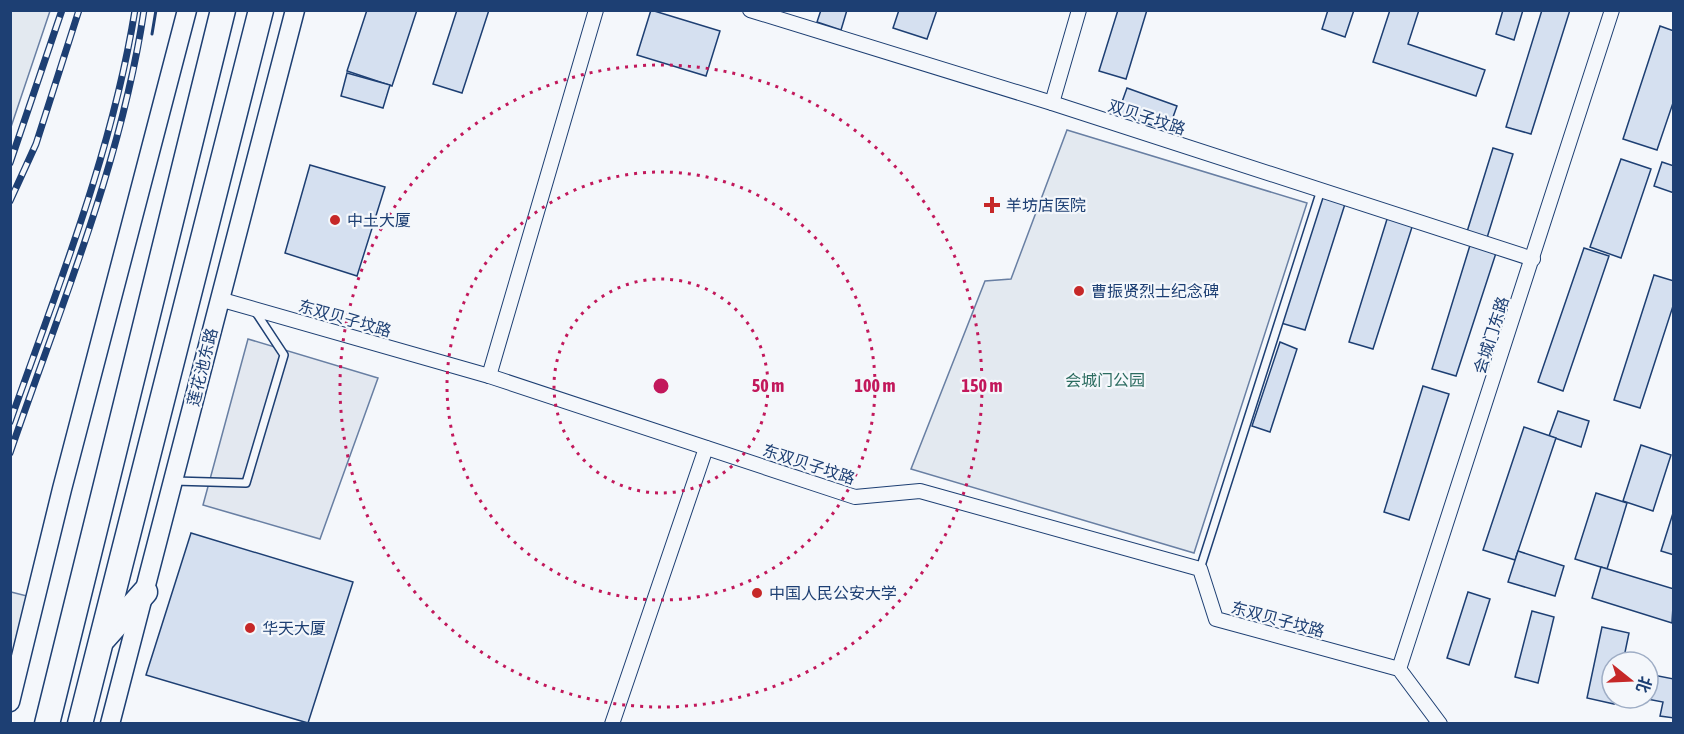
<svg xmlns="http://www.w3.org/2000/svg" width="1684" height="734" font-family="'Asap Condensed','Noto Sans SC',sans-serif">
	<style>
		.green { fill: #e3e9f0; stroke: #687fa3; stroke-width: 1.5 }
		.parking { fill: #e3e8f0; stroke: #687fa3; stroke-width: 1.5 }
		.building { fill: #d5e0f0; stroke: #1d3f73; stroke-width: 1.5 }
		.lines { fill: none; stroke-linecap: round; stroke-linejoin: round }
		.lane-casing { stroke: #1d3f73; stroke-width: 10 }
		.street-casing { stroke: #1d3f73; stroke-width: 16 }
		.secondary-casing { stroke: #1d3f73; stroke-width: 21 }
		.highway-casing { stroke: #1d3f73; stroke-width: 27 }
		.lane { stroke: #f4f7fb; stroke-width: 7 }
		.street { stroke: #f4f7fb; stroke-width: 14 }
		.secondary { stroke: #f4f7fb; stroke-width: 18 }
		.highway { stroke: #f4f7fb; stroke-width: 24 }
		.rail-casing { stroke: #1d3f73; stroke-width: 7 }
		.rail { stroke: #f4f7fb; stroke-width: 4.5; stroke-dasharray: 14; stroke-linecap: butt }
		.wall { stroke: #1d3f73; stroke-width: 3 }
		.ring { fill: none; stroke: #c2185b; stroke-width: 3; stroke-dasharray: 3 6 }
		.poi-dot { fill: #c62828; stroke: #f4f7fb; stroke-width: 2 }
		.labels { text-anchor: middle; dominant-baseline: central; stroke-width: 4.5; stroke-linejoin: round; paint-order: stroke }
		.street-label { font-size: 16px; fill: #1d3f73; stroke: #f4f7fb }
		.poi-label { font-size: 16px; fill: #1d3f73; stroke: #f4f7fb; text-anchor: start }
		.park-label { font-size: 16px; fill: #2c6c60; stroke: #f4f7fb }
		.centre { fill: #c2185b; stroke: #f4f7fb; stroke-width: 3 }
		.ring-label { font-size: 18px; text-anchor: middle; font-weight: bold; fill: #c2185b; stroke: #f4f7fb; stroke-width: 4.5; stroke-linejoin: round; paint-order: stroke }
	</style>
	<rect width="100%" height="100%" fill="#f4f7fb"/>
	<g class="green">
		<path d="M 11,10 L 50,11 L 11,127 L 10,11 Z"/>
		<path d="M 1067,130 L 1307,203 L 1194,553 L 911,469 L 985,281 L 1011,279 Z"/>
		<path d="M 11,592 L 27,596 L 11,661 Z"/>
	</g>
	<path class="parking" d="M 248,339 L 378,378 L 320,539 L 203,505 Z"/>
	<g class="building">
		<path d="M 367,10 L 417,10 L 392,86 L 347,71 Z"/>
		<path d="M 457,10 L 489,10 L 462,93 L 433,84 Z"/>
		<path d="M 651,10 L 720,31 L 706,76 L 637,55 Z"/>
		<path d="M 821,10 L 847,10 L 841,30 L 817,22 Z"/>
		<path d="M 899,10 L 937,10 L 927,39 L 893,28 Z"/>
		<path d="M 1118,10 L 1147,10 L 1126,79 L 1099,71 Z"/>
		<path d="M 1328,10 L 1354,10 L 1345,37 L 1322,29 Z"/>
		<path d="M 1390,10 L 1419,10 L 1408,44 L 1485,70 L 1476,96 L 1373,62 Z"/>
		<path d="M 1503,10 L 1523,10 L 1514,40 L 1496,34 Z"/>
		<path d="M 1542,10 L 1570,10 L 1531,134 L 1506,127 Z"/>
		<path d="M 1660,26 L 1674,31 L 1674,100 L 1657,150 L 1623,139 Z"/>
		<path d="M 347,73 L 390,85 L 383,108 L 341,96 Z"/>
		<path d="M 1127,88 L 1177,106 L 1168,131 L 1118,113 Z"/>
		<path d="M 1493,148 L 1513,154 L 1486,241 L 1466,235 Z"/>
		<path d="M 1621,159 L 1651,169 L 1621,258 L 1590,247 Z"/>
		<path d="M 1662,162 L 1674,166 L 1674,193 L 1654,186 Z"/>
		<path d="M 310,165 L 385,187 L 357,276 L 285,253 Z"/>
		<path d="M 1320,197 L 1345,204 L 1305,330 L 1281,323 Z"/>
		<path d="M 1388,216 L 1413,224 L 1373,349 L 1349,342 Z"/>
		<path d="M 1471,242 L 1497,250 L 1456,376 L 1432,369 Z"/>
		<path d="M 1584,248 L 1609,256 L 1563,391 L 1538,382 Z"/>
		<path d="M 1654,275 L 1674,281 L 1674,303 L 1640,408 L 1614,400 Z"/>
		<path d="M 1280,342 L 1297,349 L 1270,432 L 1252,426 Z"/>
		<path d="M 1423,386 L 1449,394 L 1409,520 L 1384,512 Z"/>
		<path d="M 1558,411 L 1589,421 L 1581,447 L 1549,436 Z"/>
		<path d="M 1524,427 L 1556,438 L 1515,560 L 1483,550 Z"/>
		<path d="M 1641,445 L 1671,455 L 1653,511 L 1623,501 Z"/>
		<path d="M 1596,493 L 1627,503 L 1607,569 L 1575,559 Z"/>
		<path d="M 1674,510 L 1674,555 L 1661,551 Z"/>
		<path d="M 191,533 L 353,582 L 308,723 L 146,675 Z"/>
		<path d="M 1518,551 L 1564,566 L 1555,596 L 1508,582 Z"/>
		<path d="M 1601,567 L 1674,589 L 1672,623 L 1592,598 Z"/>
		<path d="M 1468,592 L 1490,599 L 1469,665 L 1447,658 Z"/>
		<path d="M 1532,611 L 1554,617 L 1538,683 L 1515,677 Z"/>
		<path d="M 1602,627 L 1629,633 L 1623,662 L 1612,662 L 1614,704 L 1587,698 Z"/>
		<path d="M 1648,674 L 1674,679 L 1674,718 L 1660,716 L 1663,702 L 1642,698 L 1648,698 Z"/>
	</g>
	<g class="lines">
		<defs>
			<g id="lane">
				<path d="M 174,481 L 246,483 L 284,355 L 255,311"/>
				<path d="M 1200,569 L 1321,190"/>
			</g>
			<g id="street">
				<path d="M 750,10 L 1052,103 L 1533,259"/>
				<path d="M 1052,103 L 1079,10"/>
				<path d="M 219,299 L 489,376 L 855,497 L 920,491 L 1200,569 L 1216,619 L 1399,669 L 1440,724"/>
				<path d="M 489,376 L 596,10"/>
				<path d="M 1399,669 L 1612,10"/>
				<path d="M 612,724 L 706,448"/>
			</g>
			<g id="secondary">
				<path d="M 10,702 L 62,489 L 187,10"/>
				<path d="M 110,724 L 295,10"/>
			</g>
			<g id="highway">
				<path d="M 104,638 L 145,592"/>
				<path d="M 47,724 L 223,10"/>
				<path d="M 80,724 L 261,10"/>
			</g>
		</defs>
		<use href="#lane" class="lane-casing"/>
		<use href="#street" class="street-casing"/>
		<use href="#secondary" class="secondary-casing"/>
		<use href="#highway" class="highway-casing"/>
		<use href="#lane" class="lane"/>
		<use href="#street" class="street"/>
		<use href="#secondary" class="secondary"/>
		<use href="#highway" class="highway"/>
		<defs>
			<g id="rail">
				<path d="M 10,163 L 62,10"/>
				<path d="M 10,201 L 36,144 L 79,10"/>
				<path d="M 10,422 C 58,286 112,153 135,10"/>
				<path d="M 10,453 C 60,307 121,165 144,10"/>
			</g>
		</defs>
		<use href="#rail" class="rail-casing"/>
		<use href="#rail" class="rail"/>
		<path class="wall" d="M 152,34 L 156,10"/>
	</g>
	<g class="ring">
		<circle cx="661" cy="386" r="107"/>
		<circle cx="661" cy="386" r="214"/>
		<circle cx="661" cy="386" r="321"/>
	</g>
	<g class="poi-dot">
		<path d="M989 196h6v6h6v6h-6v6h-6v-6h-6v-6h6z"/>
		<circle cx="335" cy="220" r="6"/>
		<circle cx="1079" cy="291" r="6"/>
		<circle cx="757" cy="593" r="6"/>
		<circle cx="250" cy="628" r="6"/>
	</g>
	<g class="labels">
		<g class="street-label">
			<text transform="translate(1147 117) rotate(18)">双贝子坟路</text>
			<text transform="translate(345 318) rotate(16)">东双贝子坟路</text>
			<text transform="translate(1491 335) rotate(-72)">会城门东路</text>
			<text transform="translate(202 367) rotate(-76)">莲花池东路</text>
			<text transform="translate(809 464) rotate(18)">东双贝子坟路</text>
			<text transform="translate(1278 619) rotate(15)">东双贝子坟路</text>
		</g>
		<g class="poi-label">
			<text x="1006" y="205">羊坊店医院</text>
			<text x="347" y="220">中土大厦</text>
			<text x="1091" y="291">曹振贤烈士纪念碑</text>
			<text x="769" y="593">中国人民公安大学</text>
			<text x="262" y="628">华天大厦</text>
		</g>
		<g class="park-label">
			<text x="1105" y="380">会城门公园</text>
		</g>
	</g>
	<circle cx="661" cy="386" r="9" class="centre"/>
	<g class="ring-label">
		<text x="768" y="392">50 m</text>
		<text x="875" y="392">100 m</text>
		<text x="982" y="392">150 m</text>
	</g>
	<rect width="1684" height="734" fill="none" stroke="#1d3f73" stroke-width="24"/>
	<g transform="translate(1630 680) rotate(108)"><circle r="28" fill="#f4f7fb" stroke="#9eadc5" stroke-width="1.5"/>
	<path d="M0-4.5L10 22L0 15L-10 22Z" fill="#c62828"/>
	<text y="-9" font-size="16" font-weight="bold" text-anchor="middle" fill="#1d3f73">北</text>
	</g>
</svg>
